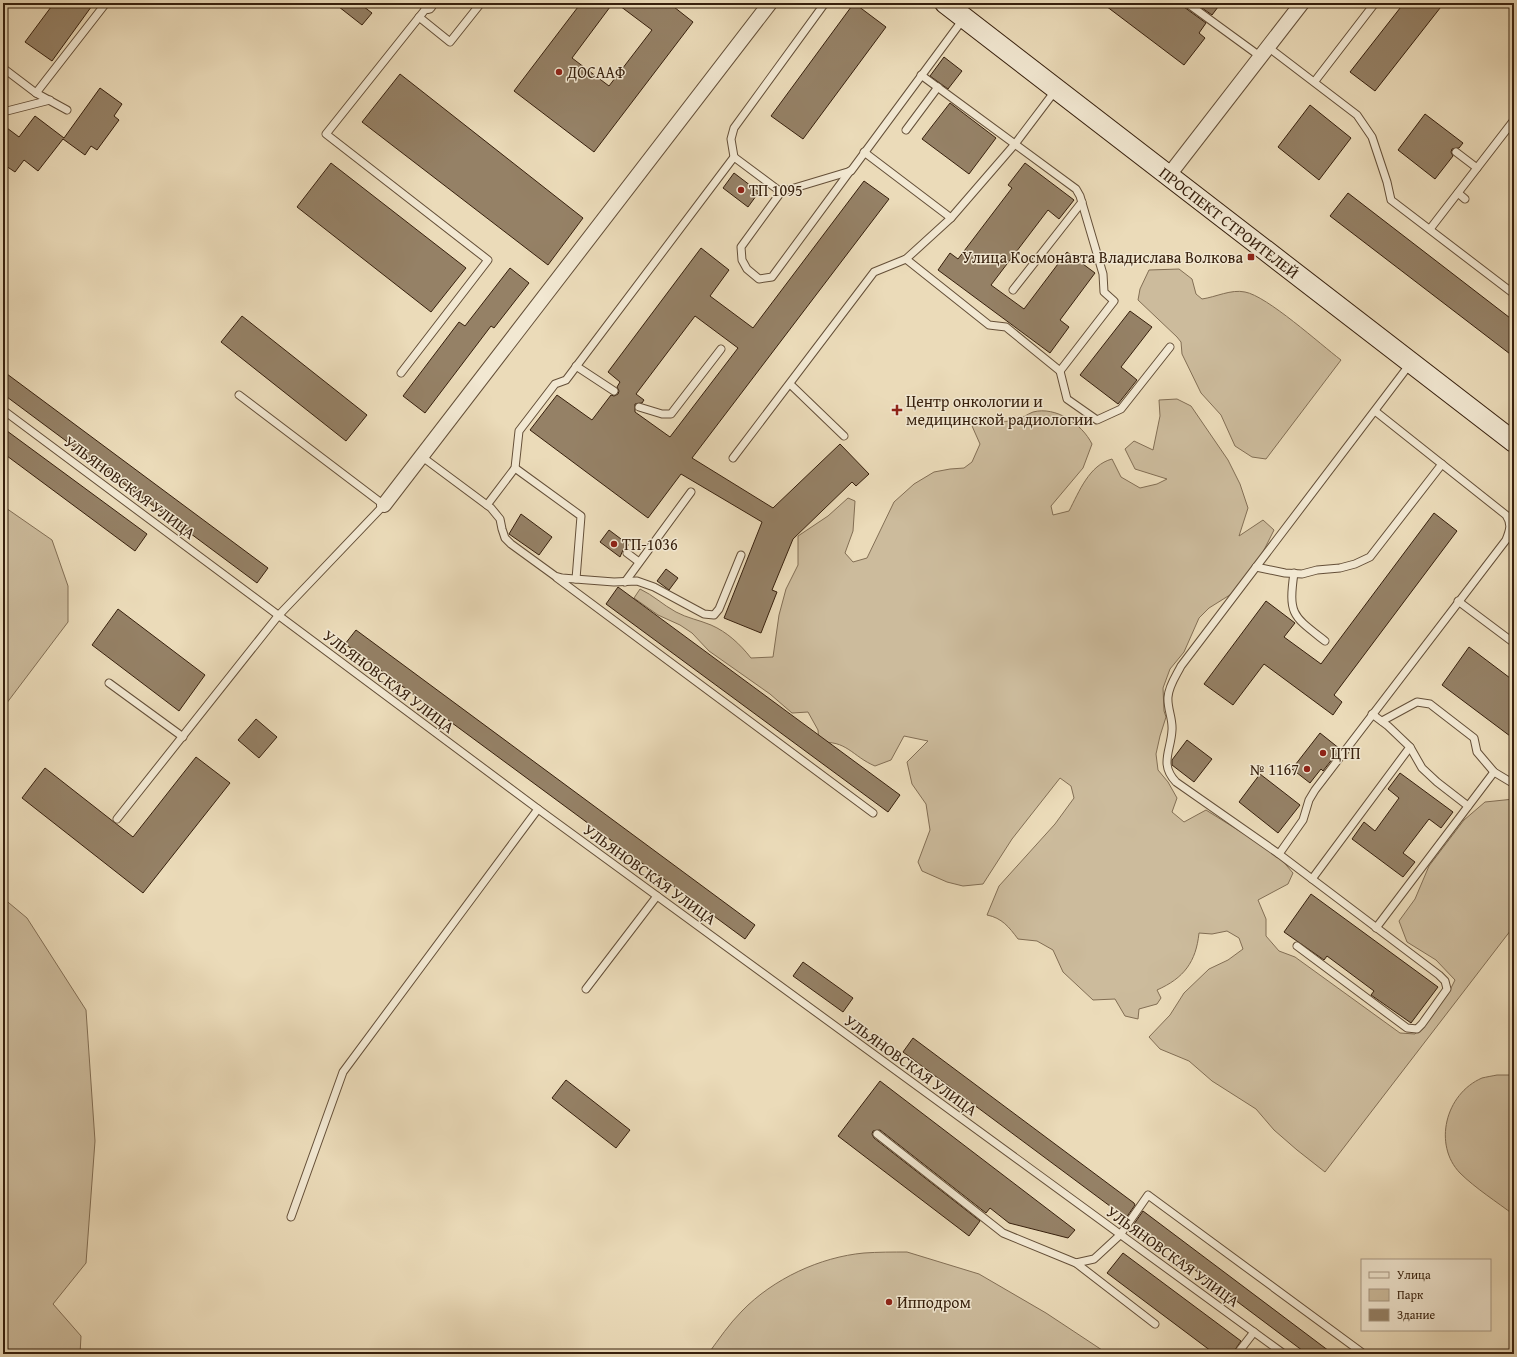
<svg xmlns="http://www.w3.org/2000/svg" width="1517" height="1357" font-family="'Gentium Book Plus',serif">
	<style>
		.green { fill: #ccbb9c; stroke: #826e54 }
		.building { fill: #958166; stroke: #37200d; fill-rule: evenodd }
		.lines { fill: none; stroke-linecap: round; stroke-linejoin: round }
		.service-casing { stroke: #644f38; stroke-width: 9 }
		.minor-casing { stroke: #644f38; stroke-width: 16 }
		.secondary-casing { stroke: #37200d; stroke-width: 22 }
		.service { stroke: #f2e8d2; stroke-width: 7 }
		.minor { stroke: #f2e8d2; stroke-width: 14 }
		.secondary { stroke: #f2e8d2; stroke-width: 20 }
		.poi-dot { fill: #8f2418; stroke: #f2e8d2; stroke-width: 1.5 }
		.labels { text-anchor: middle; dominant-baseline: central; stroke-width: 3; stroke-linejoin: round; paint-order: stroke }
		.poi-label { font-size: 16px; fill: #37200d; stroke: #f2e8d2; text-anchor: start }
		.street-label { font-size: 16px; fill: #37200d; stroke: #f2e8d2 }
	</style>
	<rect width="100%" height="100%" fill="#ebdbb9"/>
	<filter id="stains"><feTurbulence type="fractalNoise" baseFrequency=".005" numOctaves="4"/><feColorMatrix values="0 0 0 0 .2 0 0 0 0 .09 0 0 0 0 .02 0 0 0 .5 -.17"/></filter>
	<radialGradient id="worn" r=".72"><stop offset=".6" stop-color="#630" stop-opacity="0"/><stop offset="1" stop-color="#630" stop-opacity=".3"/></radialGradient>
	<g class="green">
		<path d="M 1179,269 L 1192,279 L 1196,294 L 1202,299 C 1216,297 1231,289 1245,292 C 1267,296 1320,344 1341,360 L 1266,459 L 1252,457 L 1235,446 L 1221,415 L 1201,393 L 1182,354 L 1181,342 L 1177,337 L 1138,300 L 1140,289 L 1149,270 Z"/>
		<path d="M 1177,399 L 1191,406 L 1228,460 L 1240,484 L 1248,508 L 1239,536 L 1263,520 L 1274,530 L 1260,558 L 1233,593 L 1209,608 L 1199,618 L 1184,652 L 1170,669 L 1163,688 L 1164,711 L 1166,717 L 1160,736 L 1156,754 L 1158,770 L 1168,782 L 1177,798 L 1172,812 L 1184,822 L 1206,810 L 1265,847 L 1281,859 L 1293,873 L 1288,884 L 1258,900 L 1266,919 L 1266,936 L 1279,951 L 1295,957 L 1400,1033 L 1415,1034 L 1448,994 L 1455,980 L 1436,960 L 1407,942 L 1399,921 L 1415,899 L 1429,866 L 1464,820 L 1485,802 L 1514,799 L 1514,926 L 1325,1172 L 1297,1150 L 1274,1130 L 1256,1109 L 1212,1081 L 1189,1061 L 1160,1049 L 1149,1037 L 1170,1015 L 1184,993 L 1209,969 L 1228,960 L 1243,949 L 1239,938 L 1227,931 L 1212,934 L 1199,933 C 1196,962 1184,978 1157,990 L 1161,998 L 1157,1004 L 1139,1009 L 1138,1019 L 1125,1016 L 1115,999 L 1093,1000 L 1063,972 L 1053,950 L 1037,941 L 1018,939 C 1009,927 1002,918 987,915 L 999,886 L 1055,824 L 1074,798 L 1071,786 L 1060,778 L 1012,839 L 983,884 L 963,886 L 947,882 L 922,871 L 918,862 L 930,830 L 926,804 L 912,784 L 907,762 L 928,741 L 904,736 L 891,760 L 875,766 C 853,757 846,739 819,743 L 818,730 L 808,712 L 792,713 L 770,694 L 709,651 L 692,633 L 680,625 L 658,615 L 634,598 L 640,589 C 653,595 663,605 676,612 C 687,618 699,620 711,625 C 727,632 740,644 751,658 L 773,657 L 779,615 L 786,589 L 798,565 L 798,536 L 828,516 L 848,498 L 855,501 L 853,531 L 845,553 L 853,562 L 867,558 L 894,502 L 914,484 L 934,472 L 950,469 L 964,468 L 972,462 L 980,444 L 972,426 L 976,419 C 989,421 1002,423 1016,420 C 1022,419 1027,414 1033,412 C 1056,406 1082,424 1092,444 L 1083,468 L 1051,506 L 1053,515 L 1069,511 C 1079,492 1089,465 1112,459 L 1121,477 L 1140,488 L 1157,484 L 1167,479 L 1135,469 L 1125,449 L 1134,441 L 1153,450 L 1160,416 L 1159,400 Z"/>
		<path d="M 3,506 L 52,540 L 68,586 L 68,622 L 3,708 Z"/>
		<path d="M 3,898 L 27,918 L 86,1010 L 95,1141 L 86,1263 L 53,1304 L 81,1336 L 80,1354 L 3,1354 Z"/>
		<path d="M 1497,1075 L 1514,1075 L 1514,1215 C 1497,1202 1475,1188 1460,1173 C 1433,1145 1445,1094 1482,1078 C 1486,1077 1492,1076 1497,1075 Z"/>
		<path d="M 907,1252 L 979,1274 L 1046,1313 L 1108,1354 L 708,1354 C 719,1339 729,1324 742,1311 C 773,1279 820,1257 864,1253 C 878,1252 893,1252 907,1252 Z"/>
	</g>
	<g class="building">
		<path d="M 54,3 L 94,3 L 52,61 L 25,42 Z"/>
		<path d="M 334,3 L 359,3 L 372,13 L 362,25 Z"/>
		<path d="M 581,3 L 613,3 L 572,58 L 609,86 L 652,30 L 616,3 L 669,3 L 693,22 L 594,152 L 514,91 Z"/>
		<path d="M 854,3 L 886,27 L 803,139 L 771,116 Z"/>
		<path d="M 1102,3 L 1182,3 L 1184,7 L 1206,23 L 1199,33 L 1205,38 L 1184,65 Z"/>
		<path d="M 1195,3 L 1221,3 L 1212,15 Z"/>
		<path d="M 1404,3 L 1444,3 L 1375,91 L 1350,72 Z"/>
		<path d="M 944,57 L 962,71 L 948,89 L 930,76 Z"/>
		<path d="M 400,74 L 583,218 L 548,265 L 362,122 Z"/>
		<path d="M 100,88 L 122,104 L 114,116 L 119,120 L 97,150 L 91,146 L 85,155 L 63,139 L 38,171 L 24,160 L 15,172 L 3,164 L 3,125 L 19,137 L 35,116 L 64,138 Z"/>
		<path d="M 950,103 L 996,138 L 969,174 L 922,139 Z"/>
		<path d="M 1310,105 L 1351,138 L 1319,180 L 1278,147 Z"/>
		<path d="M 1425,114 L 1463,143 L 1459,148 L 1452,149 L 1451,152 L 1453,156 L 1435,179 L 1398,150 Z"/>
		<path d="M 331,163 L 466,268 L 431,312 L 297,207 Z"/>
		<path d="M 1025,163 L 1074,200 L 1059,219 L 1048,210 L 991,285 L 1024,309 L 1067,252 L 1095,273 L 1060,320 L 1069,327 L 1050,353 L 938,270 L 950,253 L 958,259 L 1012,188 L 1008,185 Z"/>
		<path d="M 734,173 L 759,192 L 748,207 L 723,188 Z"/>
		<path d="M 864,181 L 889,199 L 692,458 L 773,508 L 840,444 L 869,474 L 856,486 L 852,482 L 793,539 L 772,590 L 777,592 L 761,633 L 724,618 L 762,522 L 681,474 L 648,518 L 530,430 L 557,395 L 592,420 L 611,395 L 614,396 L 618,394 L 619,391 L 617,387 L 620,382 L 608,372 L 701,248 L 729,270 L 710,296 L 753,328 ZM 695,316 L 738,348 L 670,437 L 635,412 L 635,404 L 642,403 L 644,400 L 636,394 Z"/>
		<path d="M 1348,193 L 1514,321 L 1514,357 L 1330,216 Z"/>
		<path d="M 510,268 L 529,283 L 494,328 L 491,326 L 425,413 L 403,396 L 459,322 L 465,326 Z"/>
		<path d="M 1130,311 L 1152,327 L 1121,367 L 1137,380 L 1118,404 L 1080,375 Z"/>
		<path d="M 242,316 L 367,415 L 346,441 L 221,342 Z"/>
		<path d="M 3,371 L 268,568 L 257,583 L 3,394 Z"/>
		<path d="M 3,428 L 147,534 L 135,551 L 3,453 Z"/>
		<path d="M 1434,513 L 1457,531 L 1334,695 L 1342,702 L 1333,715 L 1264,664 L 1233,705 L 1204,684 L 1266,601 L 1295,623 L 1284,637 L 1321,664 Z"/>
		<path d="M 521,514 L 552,537 L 539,555 L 509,534 Z"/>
		<path d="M 609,530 L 629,545 L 623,550 L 620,557 L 600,542 Z"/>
		<path d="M 666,569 L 678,578 L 669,590 L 657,581 Z"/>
		<path d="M 618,587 L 900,795 L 888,812 L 606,604 Z"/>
		<path d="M 118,609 L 205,675 L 179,711 L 92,645 Z"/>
		<path d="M 356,630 L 755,925 L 745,939 L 345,644 Z"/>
		<path d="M 1469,647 L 1514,681 L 1514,739 L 1442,685 Z"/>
		<path d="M 256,719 L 277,737 L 259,758 L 238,740 Z"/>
		<path d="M 1320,733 L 1340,749 L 1323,771 L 1321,769 L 1310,783 L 1292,769 Z"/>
		<path d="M 1187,740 L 1212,759 L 1194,782 L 1172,765 L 1172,760 Z"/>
		<path d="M 196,757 L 230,783 L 143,893 L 22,798 L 45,768 L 133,837 Z"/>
		<path d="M 1400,773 L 1453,812 L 1441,828 L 1429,819 L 1403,853 L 1415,862 L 1403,877 L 1352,839 L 1364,822 L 1375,831 L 1399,798 L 1388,789 Z"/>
		<path d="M 1260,774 L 1300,805 L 1278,833 L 1239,802 Z"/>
		<path d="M 1311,894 L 1438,987 L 1411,1023 L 1371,995 L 1374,991 L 1327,956 L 1324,960 L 1284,932 Z"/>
		<path d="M 803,962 L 853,998 L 843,1012 L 793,976 Z"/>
		<path d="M 913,1038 L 1134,1203 L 1135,1205 L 1126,1218 L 903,1052 Z"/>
		<path d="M 566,1080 L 630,1130 L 616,1148 L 552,1098 Z"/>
		<path d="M 880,1081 L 1075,1230 L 1068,1238 L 1009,1223 L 990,1208 L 986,1213 L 880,1130 L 873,1131 L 872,1134 L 874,1138 L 980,1221 L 969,1236 L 838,1136 Z"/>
		<path d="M 1143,1211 L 1333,1354 L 1307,1354 L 1134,1224 Z"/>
		<path d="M 1123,1253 L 1241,1341 L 1232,1354 L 1215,1354 L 1107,1273 Z"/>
	</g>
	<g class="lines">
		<defs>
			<g id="service">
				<path d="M 380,3 L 381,3"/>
				<path d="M 1187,3 L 1261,57"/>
				<path d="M 419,17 L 450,42 L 481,3"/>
				<path d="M 1268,47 L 1357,115 L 1372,137 L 1387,182 L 1391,200 L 1514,294"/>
				<path d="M 3,68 L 36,93 L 67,110"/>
				<path d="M 1315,81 L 1375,3"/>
				<path d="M 36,93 L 106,3"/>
				<path d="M 3,108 L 7,111 L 50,100"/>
				<path d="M 906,130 L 938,87"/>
				<path d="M 864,152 L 951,218"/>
				<path d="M 1456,152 L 1477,168"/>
				<path d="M 734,157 L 731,139 L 734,128 L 825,3"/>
				<path d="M 781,192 L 741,247 L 742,260 L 747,269 L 759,279 L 772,277 L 850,171"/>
				<path d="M 1458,193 L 1465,199"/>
				<path d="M 1430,229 L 1514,120"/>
				<path d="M 906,259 L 989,325 L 1006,327 L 1060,371 L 1114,301 L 1104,292 L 1103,274 L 1080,196 L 1076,189 L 921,75"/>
				<path d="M 1013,290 L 1082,202"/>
				<path d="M 576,366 L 614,391"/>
				<path d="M 1060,371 L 1067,399 L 1097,420 L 1121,409 L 1170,347"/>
				<path d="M 401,373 L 488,260 L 326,134 L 428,6"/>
				<path d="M 790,384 L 844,436"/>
				<path d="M 639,407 L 662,414 L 671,414 L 721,349"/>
				<path d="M 3,410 L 538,809 L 1284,1354"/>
				<path d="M 421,456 L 491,508 L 500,519 L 502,529 L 505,538 L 511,544 L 555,576 L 562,578 L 614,582 L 637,581 L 654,587 L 704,614 L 714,615 L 719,609 L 741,555"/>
				<path d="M 733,458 L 874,272 L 906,259 L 951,218 L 1015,144 L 1055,91"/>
				<path d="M 515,468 L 581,516 L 576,579"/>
				<path d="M 487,505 L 515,468 L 519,431 L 555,384 L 566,380 L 734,157 L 781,192 L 851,171 L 964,18"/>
				<path d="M 627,553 L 639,562"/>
				<path d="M 1256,567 L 1285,573 L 1302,574 L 1317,570 L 1340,568 L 1355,564 L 1370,557 L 1442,464"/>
				<path d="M 1294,573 C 1288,615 1293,616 1325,641"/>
				<path d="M 557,578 L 873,813"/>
				<path d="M 625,582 L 691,492"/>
				<path d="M 1458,601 L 1514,643"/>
				<path d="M 109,683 L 183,737"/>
				<path d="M 1372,714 L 1388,726 L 1410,747 L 1422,768 L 1437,782 L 1468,806"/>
				<path d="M 1382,721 L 1417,702 L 1430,704 L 1474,738 L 1477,752 L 1494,772 L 1514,784"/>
				<path d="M 117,819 L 278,616 L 384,505 L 239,395"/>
				<path d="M 1279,854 L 1303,820 L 1309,800 L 1315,790 L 1506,540 C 1510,530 1512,524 1506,515 L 1375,411"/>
				<path d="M 1312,879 L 1410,747"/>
				<path d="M 1376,928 L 1494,772"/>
				<path d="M 1297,946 L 1407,1028 L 1417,1029 L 1422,1024 L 1447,989 L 1445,981 L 1439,975 L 1279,854 L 1176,782 C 1159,764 1171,751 1172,730 C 1173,719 1167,708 1168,697 C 1169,685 1176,676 1181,666 L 1410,364"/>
				<path d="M 586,989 L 657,896"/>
				<path d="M 877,1134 L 1003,1233 L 1076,1263 L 1094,1259 L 1120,1235 L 1148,1195 L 1364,1354"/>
				<path d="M 291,1217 L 343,1072 L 538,809"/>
				<path d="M 1076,1263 L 1155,1324"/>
				<path d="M 1237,1354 L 1254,1332"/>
			</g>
			<g id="minor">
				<path d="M 428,6 L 430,3"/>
				<path d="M 1169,175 L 1302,3"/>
				<path d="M 384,505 L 770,3"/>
			</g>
			<g id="secondary">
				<path id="s1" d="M 945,3 L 1514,442"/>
			</g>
		</defs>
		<use href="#service" class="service-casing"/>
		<use href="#minor" class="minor-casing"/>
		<use href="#secondary" class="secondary-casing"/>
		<use href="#service" class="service"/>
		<use href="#minor" class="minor"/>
		<use href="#secondary" class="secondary"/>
	</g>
	<g class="poi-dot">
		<circle cx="559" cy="72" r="4"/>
		<circle cx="741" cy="190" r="4"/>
		<rect x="1247" y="253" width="8" height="8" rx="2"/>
		<path d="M895 404h4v4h4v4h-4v4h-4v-4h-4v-4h4z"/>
		<circle cx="614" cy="544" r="4"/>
		<circle cx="1323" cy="753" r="4"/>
		<circle cx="1307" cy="769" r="4"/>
		<circle cx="889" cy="1302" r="4"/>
	</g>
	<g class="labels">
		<g class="poi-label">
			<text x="567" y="72">ДОСААФ</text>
			<text x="749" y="190">ТП 1095</text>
			<text x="1243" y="257" text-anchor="end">Улица Космонавта Владислава Волкова</text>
			<text x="906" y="401">Центр онкологии и<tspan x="906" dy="18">медицинской радиологии</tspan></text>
			<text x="622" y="544">ТП-1036</text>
			<text x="1331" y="753">ЦТП</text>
			<text x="1299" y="769" text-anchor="end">№ 1167</text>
			<text x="897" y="1302">Ипподром</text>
		</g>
		<g class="street-label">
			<text stroke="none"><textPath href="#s1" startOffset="359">ПРОСПЕКТ СТРОИТЕЛЕЙ</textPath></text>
			<text transform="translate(130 487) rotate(37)">УЛЬЯНОВСКАЯ УЛИЦА</text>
			<text transform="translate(389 681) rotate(37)">УЛЬЯНОВСКАЯ УЛИЦА</text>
			<text transform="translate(650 874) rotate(36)">УЛЬЯНОВСКАЯ УЛИЦА</text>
			<text transform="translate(911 1065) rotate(36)">УЛЬЯНОВСКАЯ УЛИЦА</text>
			<text transform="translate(1173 1256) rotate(36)">УЛЬЯНОВСКАЯ УЛИЦА</text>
		</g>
	</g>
	<rect width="1517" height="1357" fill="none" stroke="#ebdbb9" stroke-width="16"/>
	<rect x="4" y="4" width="1509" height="1349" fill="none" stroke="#37200d" stroke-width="2"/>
	<rect x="8" y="8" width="1501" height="1341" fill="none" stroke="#37200d"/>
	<rect x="1361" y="1259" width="130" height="72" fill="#f2e8d2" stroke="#a79883"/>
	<rect x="1369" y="1272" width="20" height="6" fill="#f2e8d2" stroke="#a79883"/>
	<text x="1397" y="1279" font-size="12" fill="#37200d">Улица</text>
	<rect x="1369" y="1289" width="20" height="12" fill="#ccbb9c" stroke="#a79883"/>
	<text x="1397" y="1299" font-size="12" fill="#37200d">Парк</text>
	<rect x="1369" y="1309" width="20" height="12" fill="#958166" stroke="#a79883"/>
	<text x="1397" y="1319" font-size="12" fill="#37200d">Здание</text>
	<rect width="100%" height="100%" filter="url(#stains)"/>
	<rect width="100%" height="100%" fill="url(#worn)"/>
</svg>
